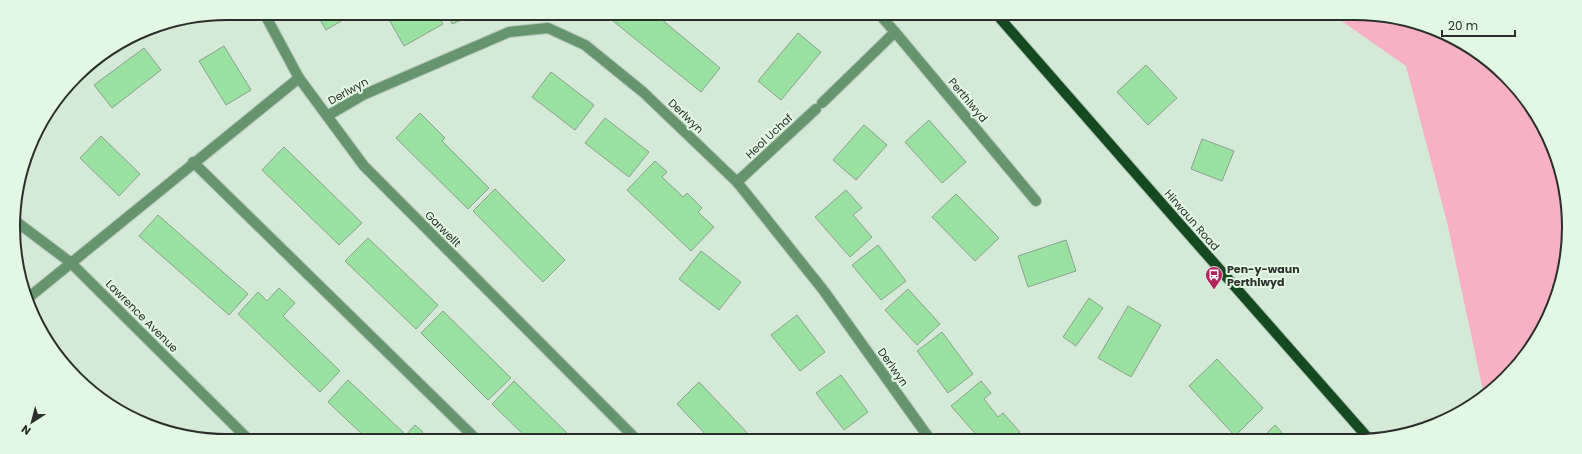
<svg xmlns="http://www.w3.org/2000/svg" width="1582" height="454" font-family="Poppins,sans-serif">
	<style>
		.green { fill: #f8b0c4 }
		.building { fill: #99e2a2; stroke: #8da08f }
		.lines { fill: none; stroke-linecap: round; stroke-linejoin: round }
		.minor-casing { stroke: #b2c4b4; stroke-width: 12 }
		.major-casing { stroke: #b2c4b4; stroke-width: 12 }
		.minor { stroke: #66946c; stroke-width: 10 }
		.major { stroke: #154a21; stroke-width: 10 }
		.labels { text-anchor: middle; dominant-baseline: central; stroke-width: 4; stroke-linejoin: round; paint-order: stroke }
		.street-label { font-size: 11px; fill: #283029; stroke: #e2f7e4 }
		.poi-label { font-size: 11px; font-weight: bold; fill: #283029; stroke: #e2f7e4; text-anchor: start }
		.rim { fill: none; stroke: #283029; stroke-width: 2 }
	</style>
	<rect width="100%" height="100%" fill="#d5e9d7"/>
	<path class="green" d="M 1336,17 L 1397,17 L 1474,49 L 1533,108 L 1565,185 L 1565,269 L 1547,322 L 1506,378 L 1484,395 L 1447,222 L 1406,66 Z"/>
	<g class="building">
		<path d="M 316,13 L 353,13 L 353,14 L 326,30 Z"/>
		<path d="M 392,14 L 437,14 L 443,24 L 404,46 L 387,16 Z"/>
		<path d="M 448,14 L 476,14 L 452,24 Z"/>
		<path d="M 618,14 L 655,14 L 720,68 L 701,92 L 613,21 Z"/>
		<path d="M 798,33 L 821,52 L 781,100 L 758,81 Z"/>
		<path d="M 224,46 L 251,90 L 226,105 L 199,61 Z"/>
		<path d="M 144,48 L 161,70 L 112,108 L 94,85 Z"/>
		<path d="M 1146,65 L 1177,98 L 1148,125 L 1117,92 Z"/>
		<path d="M 551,72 L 594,105 L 575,130 L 532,97 Z"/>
		<path d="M 420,113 L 445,138 L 442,141 L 489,188 L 468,209 L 396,138 Z"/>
		<path d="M 605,118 L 649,152 L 629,177 L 585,143 Z"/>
		<path d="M 929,120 L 966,162 L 942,183 L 905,142 Z"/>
		<path d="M 864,125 L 887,145 L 856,180 L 833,160 Z"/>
		<path d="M 101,136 L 140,174 L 119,196 L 80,158 Z"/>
		<path d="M 1202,139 L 1234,151 L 1222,181 L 1191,169 Z"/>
		<path d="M 284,147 L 362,223 L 339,245 L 262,170 Z"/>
		<path d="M 655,161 L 667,172 L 662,177 L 683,197 L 687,193 L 702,208 L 698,212 L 714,227 L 691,251 L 627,190 Z"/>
		<path d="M 495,189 L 565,260 L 543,282 L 473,211 Z"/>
		<path d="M 846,190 L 862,208 L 853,215 L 872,237 L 850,257 L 815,217 Z"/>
		<path d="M 956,194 L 999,238 L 975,261 L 932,217 Z"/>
		<path d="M 158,215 L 248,294 L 229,315 L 139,236 Z"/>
		<path d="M 368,238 L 438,305 L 416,329 L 345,261 Z"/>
		<path d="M 1066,240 L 1076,271 L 1028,287 L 1018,256 Z"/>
		<path d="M 878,245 L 906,281 L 881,300 L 852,265 Z"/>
		<path d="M 701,251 L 741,282 L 719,310 L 679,279 Z"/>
		<path d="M 279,288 L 295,303 L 283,316 L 340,371 L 320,392 L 238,314 L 258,292 L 267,301 Z"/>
		<path d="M 908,289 L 940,324 L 917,345 L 885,310 Z"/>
		<path d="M 1089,298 L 1103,308 L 1076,346 L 1063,337 Z"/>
		<path d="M 1128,306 L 1161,325 L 1131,377 L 1098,358 Z"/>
		<path d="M 443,311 L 511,378 L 488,400 L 421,333 Z"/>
		<path d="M 797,315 L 825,352 L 800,371 L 771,335 Z"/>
		<path d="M 942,332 L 973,374 L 948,393 L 917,351 Z"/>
		<path d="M 1217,359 L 1263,408 L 1235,436 L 1189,386 Z"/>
		<path d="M 841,375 L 868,412 L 844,430 L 816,393 Z"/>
		<path d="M 348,380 L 406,435 L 415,425 L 423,432 L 418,437 L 365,437 L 328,402 Z"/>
		<path d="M 514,381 L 572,438 L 527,438 L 492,404 Z"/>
		<path d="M 981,381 L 991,393 L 984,399 L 998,417 L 1003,413 L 1020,432 L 1012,438 L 979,438 L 951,406 Z"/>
		<path d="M 699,382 L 752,438 L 709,438 L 677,404 Z"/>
		<path d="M 1275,425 L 1288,439 L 1261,439 Z"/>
	</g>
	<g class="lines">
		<defs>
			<g id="minor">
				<path d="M 264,13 L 299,78 L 364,166 L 635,438"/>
				<path d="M 880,15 L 895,32 L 1036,201"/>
				<path d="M 822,103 L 895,32"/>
				<path d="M 327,116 L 363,95 L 509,32 L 548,28 L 585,45 L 643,92 L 737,182 L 824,291 L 929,438"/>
				<path d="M 193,162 L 474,437"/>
				<path d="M 737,182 L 816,109"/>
				<path d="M 14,220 L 70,262 L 246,437"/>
				<path d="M 28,298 L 299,78"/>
			</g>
			<path id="major" d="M 998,16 L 1171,214 L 1369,439"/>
		</defs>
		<use href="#minor" class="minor-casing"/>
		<use href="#major" class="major-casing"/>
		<use href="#minor" class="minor"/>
		<use href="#major" class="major"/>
	</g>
	<defs>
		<symbol id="bus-pin" viewBox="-11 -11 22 30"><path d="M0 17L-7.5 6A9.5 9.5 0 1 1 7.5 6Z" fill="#b12460" stroke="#e2f7e4"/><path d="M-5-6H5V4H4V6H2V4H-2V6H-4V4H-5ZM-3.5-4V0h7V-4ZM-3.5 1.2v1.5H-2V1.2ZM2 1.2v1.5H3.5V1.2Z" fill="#fff"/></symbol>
	</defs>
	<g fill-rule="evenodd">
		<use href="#bus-pin" x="1204" y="265" width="20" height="27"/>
	</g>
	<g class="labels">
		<g class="street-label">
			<text transform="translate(348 91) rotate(-29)">Derlwyn</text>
			<text transform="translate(968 100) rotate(50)">Perthlwyd</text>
			<text transform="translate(686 116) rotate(44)">Derlwyn</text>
			<text transform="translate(769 136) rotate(-43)">Heol Uchaf</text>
			<text transform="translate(1192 220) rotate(49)">Hirwaun Road</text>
			<text transform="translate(443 229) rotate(45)">Garwellt</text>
			<text transform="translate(142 316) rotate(45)">Lawrence Avenue</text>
			<text transform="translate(893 367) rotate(55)">Derlwyn</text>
		</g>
		<g class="poi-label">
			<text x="1227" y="269">Pen-y-waun<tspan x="1227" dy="13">Perthlwyd</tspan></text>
		</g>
	</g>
	<path d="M0 0H1582V454H0ZM227 20H1355A207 207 0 0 1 1562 227V227A207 207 0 0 1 1355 434H227A207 207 0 0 1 20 227V227A207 207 0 0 1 227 20Z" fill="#e2f7e4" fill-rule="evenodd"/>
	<path class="rim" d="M227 20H1355A207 207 0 0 1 1562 227V227A207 207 0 0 1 1355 434H227A207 207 0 0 1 20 227V227A207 207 0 0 1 227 20Z"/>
	<g transform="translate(32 422) rotate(216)" stroke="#e2f7e4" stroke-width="3" paint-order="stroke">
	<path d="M0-3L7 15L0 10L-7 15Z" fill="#283029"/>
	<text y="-6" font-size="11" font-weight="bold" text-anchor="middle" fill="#283029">N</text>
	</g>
	<path d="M1442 30v6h73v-6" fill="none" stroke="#283029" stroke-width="2"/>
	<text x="1448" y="30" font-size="12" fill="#283029" stroke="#e2f7e4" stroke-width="3" paint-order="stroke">20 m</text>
</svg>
